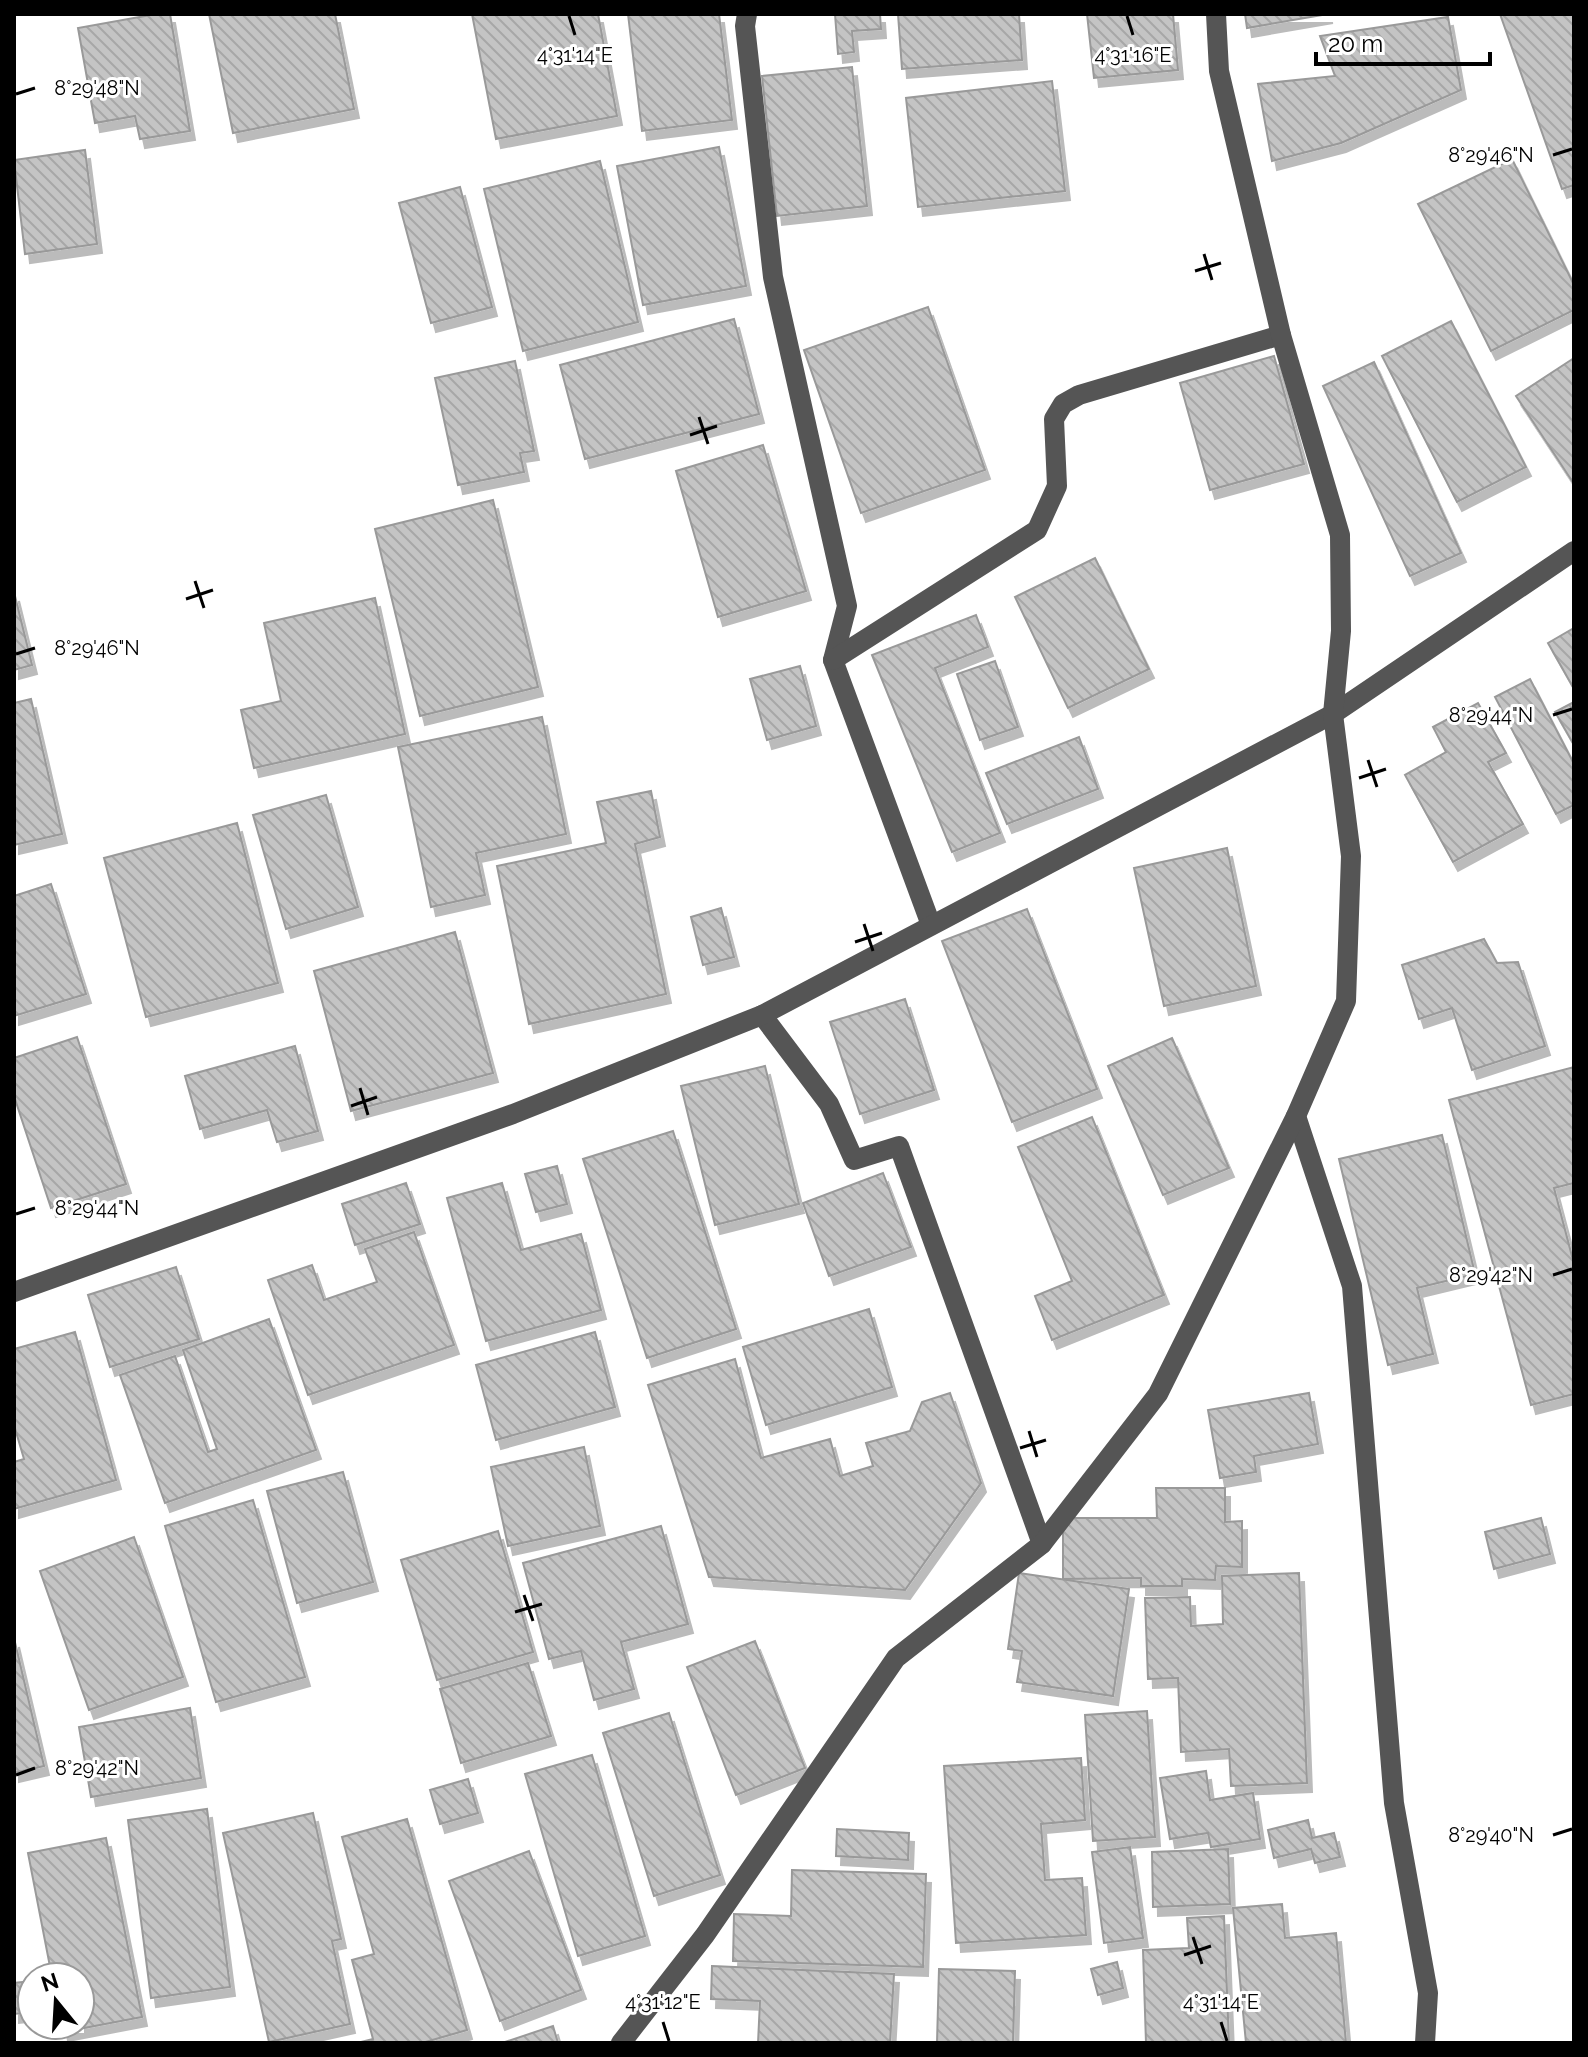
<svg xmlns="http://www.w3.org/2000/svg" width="1588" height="2057" font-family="Raleway,sans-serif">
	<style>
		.building { fill: url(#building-back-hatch); stroke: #999; stroke-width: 2; filter: url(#shadow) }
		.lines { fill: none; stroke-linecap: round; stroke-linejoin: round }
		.minor { stroke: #555; stroke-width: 20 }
		.ticks { fill: none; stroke: #000; stroke-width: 3 }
		.ticks-label { font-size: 20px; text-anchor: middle; fill: #000; stroke: #fff; stroke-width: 6; stroke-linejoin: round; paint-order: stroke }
	</style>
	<defs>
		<pattern id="building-back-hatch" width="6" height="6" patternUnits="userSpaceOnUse" patternTransform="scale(2)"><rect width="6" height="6" fill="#c4c4c4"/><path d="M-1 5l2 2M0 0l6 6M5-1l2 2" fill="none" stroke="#a7a7a7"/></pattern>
		<filter id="shadow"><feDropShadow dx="5" dy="9" stdDeviation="0" flood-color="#0004"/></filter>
	</defs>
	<rect width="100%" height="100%" fill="#fff"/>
	<g class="building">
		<path d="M 156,14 L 170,14 L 190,131 L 140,139 L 135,116 L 95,123 L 78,28 Z"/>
		<path d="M 209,14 L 335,14 L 354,109 L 233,133 Z"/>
		<path d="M 472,14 L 598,14 L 617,116 L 496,139 Z"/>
		<path d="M 628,14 L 719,14 L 732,120 L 642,131 Z"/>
		<path d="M 835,14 L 880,14 L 881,29 L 852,31 L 854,52 L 838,54 Z"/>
		<path d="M 898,14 L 1019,14 L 1022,60 L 902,69 Z"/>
		<path d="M 1087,14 L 1173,14 L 1178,70 L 1094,78 Z"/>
		<path d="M 1245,14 L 1328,14 L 1247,28 Z"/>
		<path d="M 1500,14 L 1574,14 L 1574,185 L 1562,189 Z"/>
		<path d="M 1448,17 L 1461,90 L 1341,143 L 1272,161 L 1258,84 L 1335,76 L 1320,36 Z"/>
		<path d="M 852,67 L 867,206 L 777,216 L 762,76 Z"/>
		<path d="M 1052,81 L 1065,191 L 918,207 L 906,98 Z"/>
		<path d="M 719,147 L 746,286 L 643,305 L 617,166 Z"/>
		<path d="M 85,150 L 97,244 L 25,254 L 14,160 Z"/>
		<path d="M 1512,159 L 1574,285 L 1574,310 L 1491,351 L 1418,204 Z"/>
		<path d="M 600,161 L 638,322 L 523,351 L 484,189 Z"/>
		<path d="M 460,187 L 492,307 L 431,323 L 399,203 Z"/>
		<path d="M 928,307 L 985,470 L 861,513 L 804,350 Z"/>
		<path d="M 734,319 L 759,414 L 585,459 L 560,365 Z"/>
		<path d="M 1451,321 L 1526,467 L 1457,502 L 1382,356 Z"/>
		<path d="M 1274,356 L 1304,464 L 1210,490 L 1180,383 Z"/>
		<path d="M 1574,358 L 1574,484 L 1516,396 Z"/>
		<path d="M 515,361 L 534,451 L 520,453 L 524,472 L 458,485 L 435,378 Z"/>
		<path d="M 1374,362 L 1461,553 L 1410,576 L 1323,386 Z"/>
		<path d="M 763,445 L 806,591 L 718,617 L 676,471 Z"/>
		<path d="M 493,500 L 538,687 L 420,716 L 375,529 Z"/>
		<path d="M 1095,558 L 1149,669 L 1068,708 L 1015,597 Z"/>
		<path d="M 14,592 L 32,665 L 14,670 Z"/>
		<path d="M 375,598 L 405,734 L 254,768 L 241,710 L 281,701 L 264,623 Z"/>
		<path d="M 976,615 L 988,647 L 935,668 L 1000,833 L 952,852 L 872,655 Z"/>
		<path d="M 1574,628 L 1574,689 L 1548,643 Z"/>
		<path d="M 995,661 L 1018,727 L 980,740 L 957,674 Z"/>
		<path d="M 800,666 L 816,726 L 767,740 L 750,679 Z"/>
		<path d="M 1530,679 L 1574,764 L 1574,805 L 1556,814 L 1495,697 Z"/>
		<path d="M 31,699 L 62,834 L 14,845 L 14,703 Z"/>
		<path d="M 1574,702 L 1574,745 L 1555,712 Z"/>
		<path d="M 1478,703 L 1506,753 L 1488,762 L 1523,824 L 1453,862 L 1405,775 L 1446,752 L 1433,727 Z"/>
		<path d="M 542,717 L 566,834 L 476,853 L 485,895 L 431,907 L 398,747 Z"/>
		<path d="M 1079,737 L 1098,789 L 1007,824 L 986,773 Z"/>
		<path d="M 651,791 L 660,837 L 635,844 L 666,994 L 529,1024 L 497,866 L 606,843 L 597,802 Z"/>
		<path d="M 326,795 L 358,907 L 286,929 L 253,815 Z"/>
		<path d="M 237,823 L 278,983 L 146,1017 L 104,858 Z"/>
		<path d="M 1227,848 L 1256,986 L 1164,1006 L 1134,868 Z"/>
		<path d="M 51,884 L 86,994 L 14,1016 L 14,896 Z"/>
		<path d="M 721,908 L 734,957 L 703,965 L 691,917 Z"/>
		<path d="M 1027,909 L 1097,1089 L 1012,1122 L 942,941 Z"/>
		<path d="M 455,932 L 493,1073 L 351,1111 L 314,971 Z"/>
		<path d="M 1484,939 L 1497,963 L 1518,962 L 1545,1046 L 1472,1070 L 1452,1008 L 1419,1019 L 1402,965 Z"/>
		<path d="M 905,999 L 934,1090 L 860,1114 L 830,1022 Z"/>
		<path d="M 77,1037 L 126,1184 L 51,1208 L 14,1096 L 14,1058 Z"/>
		<path d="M 1172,1038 L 1229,1168 L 1163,1195 L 1108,1066 Z"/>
		<path d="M 295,1046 L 318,1131 L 277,1142 L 267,1110 L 200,1129 L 185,1076 Z"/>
		<path d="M 765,1066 L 799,1204 L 715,1225 L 681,1086 Z"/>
		<path d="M 1574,1067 L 1574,1183 L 1554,1188 L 1574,1264 L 1574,1394 L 1531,1405 L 1449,1100 Z"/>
		<path d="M 1092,1117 L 1164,1295 L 1052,1340 L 1035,1296 L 1072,1281 L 1018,1147 Z"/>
		<path d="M 673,1131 L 736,1329 L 647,1358 L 583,1159 Z"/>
		<path d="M 1442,1135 L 1475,1274 L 1417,1288 L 1433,1354 L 1388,1365 L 1339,1159 Z"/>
		<path d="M 557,1166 L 567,1204 L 536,1212 L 525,1174 Z"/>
		<path d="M 883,1173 L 911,1247 L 829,1276 L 803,1203 Z"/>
		<path d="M 406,1183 L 420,1224 L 355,1245 L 342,1204 Z"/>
		<path d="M 502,1183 L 521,1250 L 581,1234 L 601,1310 L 486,1341 L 447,1198 Z"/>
		<path d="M 414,1232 L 454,1345 L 308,1395 L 268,1280 L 312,1265 L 324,1300 L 377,1282 L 365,1249 Z"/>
		<path d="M 176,1267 L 199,1339 L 110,1367 L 88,1295 Z"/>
		<path d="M 869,1309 L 892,1387 L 766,1425 L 743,1347 Z"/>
		<path d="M 269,1319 L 316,1450 L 165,1503 L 120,1375 L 175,1356 L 208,1452 L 217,1449 L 183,1350 Z"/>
		<path d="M 75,1332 L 116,1480 L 14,1509 L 14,1462 L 24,1459 L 14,1425 L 14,1349 Z"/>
		<path d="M 595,1332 L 615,1407 L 496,1440 L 476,1365 Z"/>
		<path d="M 735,1359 L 761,1458 L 830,1439 L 840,1476 L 873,1466 L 866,1443 L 910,1431 L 922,1402 L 950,1393 L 981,1483 L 905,1590 L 709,1577 L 648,1385 Z"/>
		<path d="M 1309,1393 L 1318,1444 L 1254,1456 L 1256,1472 L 1220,1478 L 1208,1410 Z"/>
		<path d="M 584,1447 L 600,1526 L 508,1546 L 491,1467 Z"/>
		<path d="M 343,1472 L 373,1582 L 297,1603 L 267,1491 Z"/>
		<path d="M 1156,1488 L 1225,1488 L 1225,1522 L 1242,1521 L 1242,1567 L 1216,1566 L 1215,1580 L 1182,1579 L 1182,1586 L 1141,1586 L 1141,1578 L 1063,1579 L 1063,1518 L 1157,1518 Z"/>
		<path d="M 253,1500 L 305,1677 L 216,1702 L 165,1526 Z"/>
		<path d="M 1541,1518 L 1550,1554 L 1494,1569 L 1485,1532 Z"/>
		<path d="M 661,1526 L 688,1624 L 621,1642 L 634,1689 L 594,1700 L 581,1651 L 549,1659 L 523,1563 Z"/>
		<path d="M 498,1531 L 533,1652 L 437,1680 L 401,1560 Z"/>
		<path d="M 134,1537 L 183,1677 L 89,1710 L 40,1571 Z"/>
		<path d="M 1019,1573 L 1129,1589 L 1113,1696 L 1017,1682 L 1022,1651 L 1008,1649 Z"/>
		<path d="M 1299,1573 L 1307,1783 L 1231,1786 L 1229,1749 L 1181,1752 L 1178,1678 L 1148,1679 L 1145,1598 L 1190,1597 L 1191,1626 L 1223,1624 L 1222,1576 Z"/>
		<path d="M 14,1638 L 44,1766 L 14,1773 Z"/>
		<path d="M 755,1641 L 805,1768 L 736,1795 L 687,1667 Z"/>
		<path d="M 528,1663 L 551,1736 L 461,1763 L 440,1689 Z"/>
		<path d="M 190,1708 L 201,1778 L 91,1797 L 79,1727 Z"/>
		<path d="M 1147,1711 L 1155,1837 L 1093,1841 L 1085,1715 Z"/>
		<path d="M 669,1713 L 720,1875 L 654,1896 L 603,1733 Z"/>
		<path d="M 592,1755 L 645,1936 L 578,1956 L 525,1774 Z"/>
		<path d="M 1081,1758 L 1085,1820 L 1041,1824 L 1045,1880 L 1082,1878 L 1086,1935 L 956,1943 L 944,1766 Z"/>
		<path d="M 1206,1771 L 1210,1800 L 1253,1793 L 1260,1839 L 1211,1847 L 1208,1833 L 1170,1839 L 1160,1778 Z"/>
		<path d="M 468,1779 L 478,1813 L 440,1824 L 430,1790 Z"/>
		<path d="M 207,1809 L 230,1987 L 151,1998 L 128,1820 Z"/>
		<path d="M 313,1813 L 341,1939 L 332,1941 L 350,2024 L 269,2042 L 223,1833 Z"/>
		<path d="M 407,1819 L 467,2030 L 422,2043 L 357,2043 L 373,2039 L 352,1960 L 374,1954 L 342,1837 Z"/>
		<path d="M 1308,1820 L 1312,1838 L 1334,1833 L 1340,1857 L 1315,1863 L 1311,1849 L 1274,1858 L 1268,1830 Z"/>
		<path d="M 837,1829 L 909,1833 L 908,1860 L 836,1856 Z"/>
		<path d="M 106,1838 L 142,2017 L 63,2032 L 62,2025 L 80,2025 L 80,1977 L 52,1977 L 28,1853 Z"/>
		<path d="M 1130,1847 L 1143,1938 L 1104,1943 L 1092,1852 Z"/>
		<path d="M 1228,1849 L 1230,1904 L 1153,1907 L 1152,1852 Z"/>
		<path d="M 529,1851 L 581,1990 L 500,2021 L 449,1881 Z"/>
		<path d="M 792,1870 L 926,1874 L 923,1967 L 733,1961 L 734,1914 L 791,1916 Z"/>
		<path d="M 1282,1904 L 1285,1938 L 1336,1933 L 1346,2043 L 1246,2043 L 1233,1908 Z"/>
		<path d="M 1224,1916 L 1229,2043 L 1146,2043 L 1143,1950 L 1189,1948 L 1187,1918 Z"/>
		<path d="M 1117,1962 L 1123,1988 L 1098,1995 L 1091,1969 Z"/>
		<path d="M 712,1966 L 894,1974 L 890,2043 L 758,2043 L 760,2001 L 711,1999 Z"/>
		<path d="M 939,1969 L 1015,1971 L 1013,2043 L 937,2043 Z"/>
		<path d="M 31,1981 L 32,2012 L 14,2014 L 14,1983 Z"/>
		<path d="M 553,2026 L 558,2043 L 502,2043 Z"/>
	</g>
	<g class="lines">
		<g class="minor">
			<path d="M 747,14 L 745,26 L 773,277 L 847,606 L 833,660 L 931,925"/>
			<path d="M 833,660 L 1037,530 L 1057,486 L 1054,419 L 1063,404 L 1079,395 L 1281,335"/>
			<path d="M 762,1015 L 829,1104 L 854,1160 L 899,1146 L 1042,1544"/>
			<path d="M 1296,1116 L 1352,1286 L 1394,1803 L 1428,1993 L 1425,2043"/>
			<path d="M 14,1292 L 513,1114 L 762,1015 L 1333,714 L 1574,551"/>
			<path d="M 621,2043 L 705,1935 L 896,1658 L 1042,1544 L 1158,1394 L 1296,1116 L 1346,1001 L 1351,856 L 1333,714 L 1341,631 L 1340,535 L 1281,335 L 1219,71 L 1216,14"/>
		</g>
	</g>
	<path class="ticks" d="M 569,16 L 575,35M 1127,16 L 1133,35M 16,94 L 35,88M 1553,155 L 1572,149M 1204,254 L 1212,280M 1195,271 L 1221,263M 699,417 L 708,444M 690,435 L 717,426M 195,581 L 204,608M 186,599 L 213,590M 16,654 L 35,648M 1553,715 L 1572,709M 1368,760 L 1377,787M 1359,778 L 1386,769M 864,924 L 873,951M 855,942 L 882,933M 360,1088 L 368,1115M 351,1106 L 377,1097M 16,1214 L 35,1208M 1553,1275 L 1572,1269M 1029,1431 L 1037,1457M 1020,1448 L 1046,1440M 524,1595 L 533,1621M 515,1612 L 542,1604M 16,1775 L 35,1768M 1553,1835 L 1572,1829M 1193,1937 L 1202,1964M 1184,1955 L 1211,1946M 663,2022 L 669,2041M 1221,2022 L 1227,2041"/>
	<g class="ticks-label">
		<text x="575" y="62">4°31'14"E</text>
		<text x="1133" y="62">4°31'16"E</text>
		<text x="97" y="95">8°29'48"N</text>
		<text x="1491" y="162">8°29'46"N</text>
		<text x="97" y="655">8°29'46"N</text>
		<text x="1491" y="722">8°29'44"N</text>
		<text x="97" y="1215">8°29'44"N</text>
		<text x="1491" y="1282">8°29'42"N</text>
		<text x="97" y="1775">8°29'42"N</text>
		<text x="1491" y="1842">8°29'40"N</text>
		<text x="663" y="2009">4°31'12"E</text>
		<text x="1221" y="2009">4°31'14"E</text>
	</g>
	<rect width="1588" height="2057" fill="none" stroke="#000000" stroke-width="32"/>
	<g transform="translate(56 2001) rotate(342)"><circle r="38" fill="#ffffff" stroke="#999999" stroke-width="2"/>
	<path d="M0-6L14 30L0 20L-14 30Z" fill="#000000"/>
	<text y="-12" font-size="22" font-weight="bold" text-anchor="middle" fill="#000000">N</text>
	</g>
	<path d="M1316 52v12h174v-12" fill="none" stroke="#000000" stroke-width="4"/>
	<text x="1328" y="52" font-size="24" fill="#000000" stroke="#ffffff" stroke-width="6" paint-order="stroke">20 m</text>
</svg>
